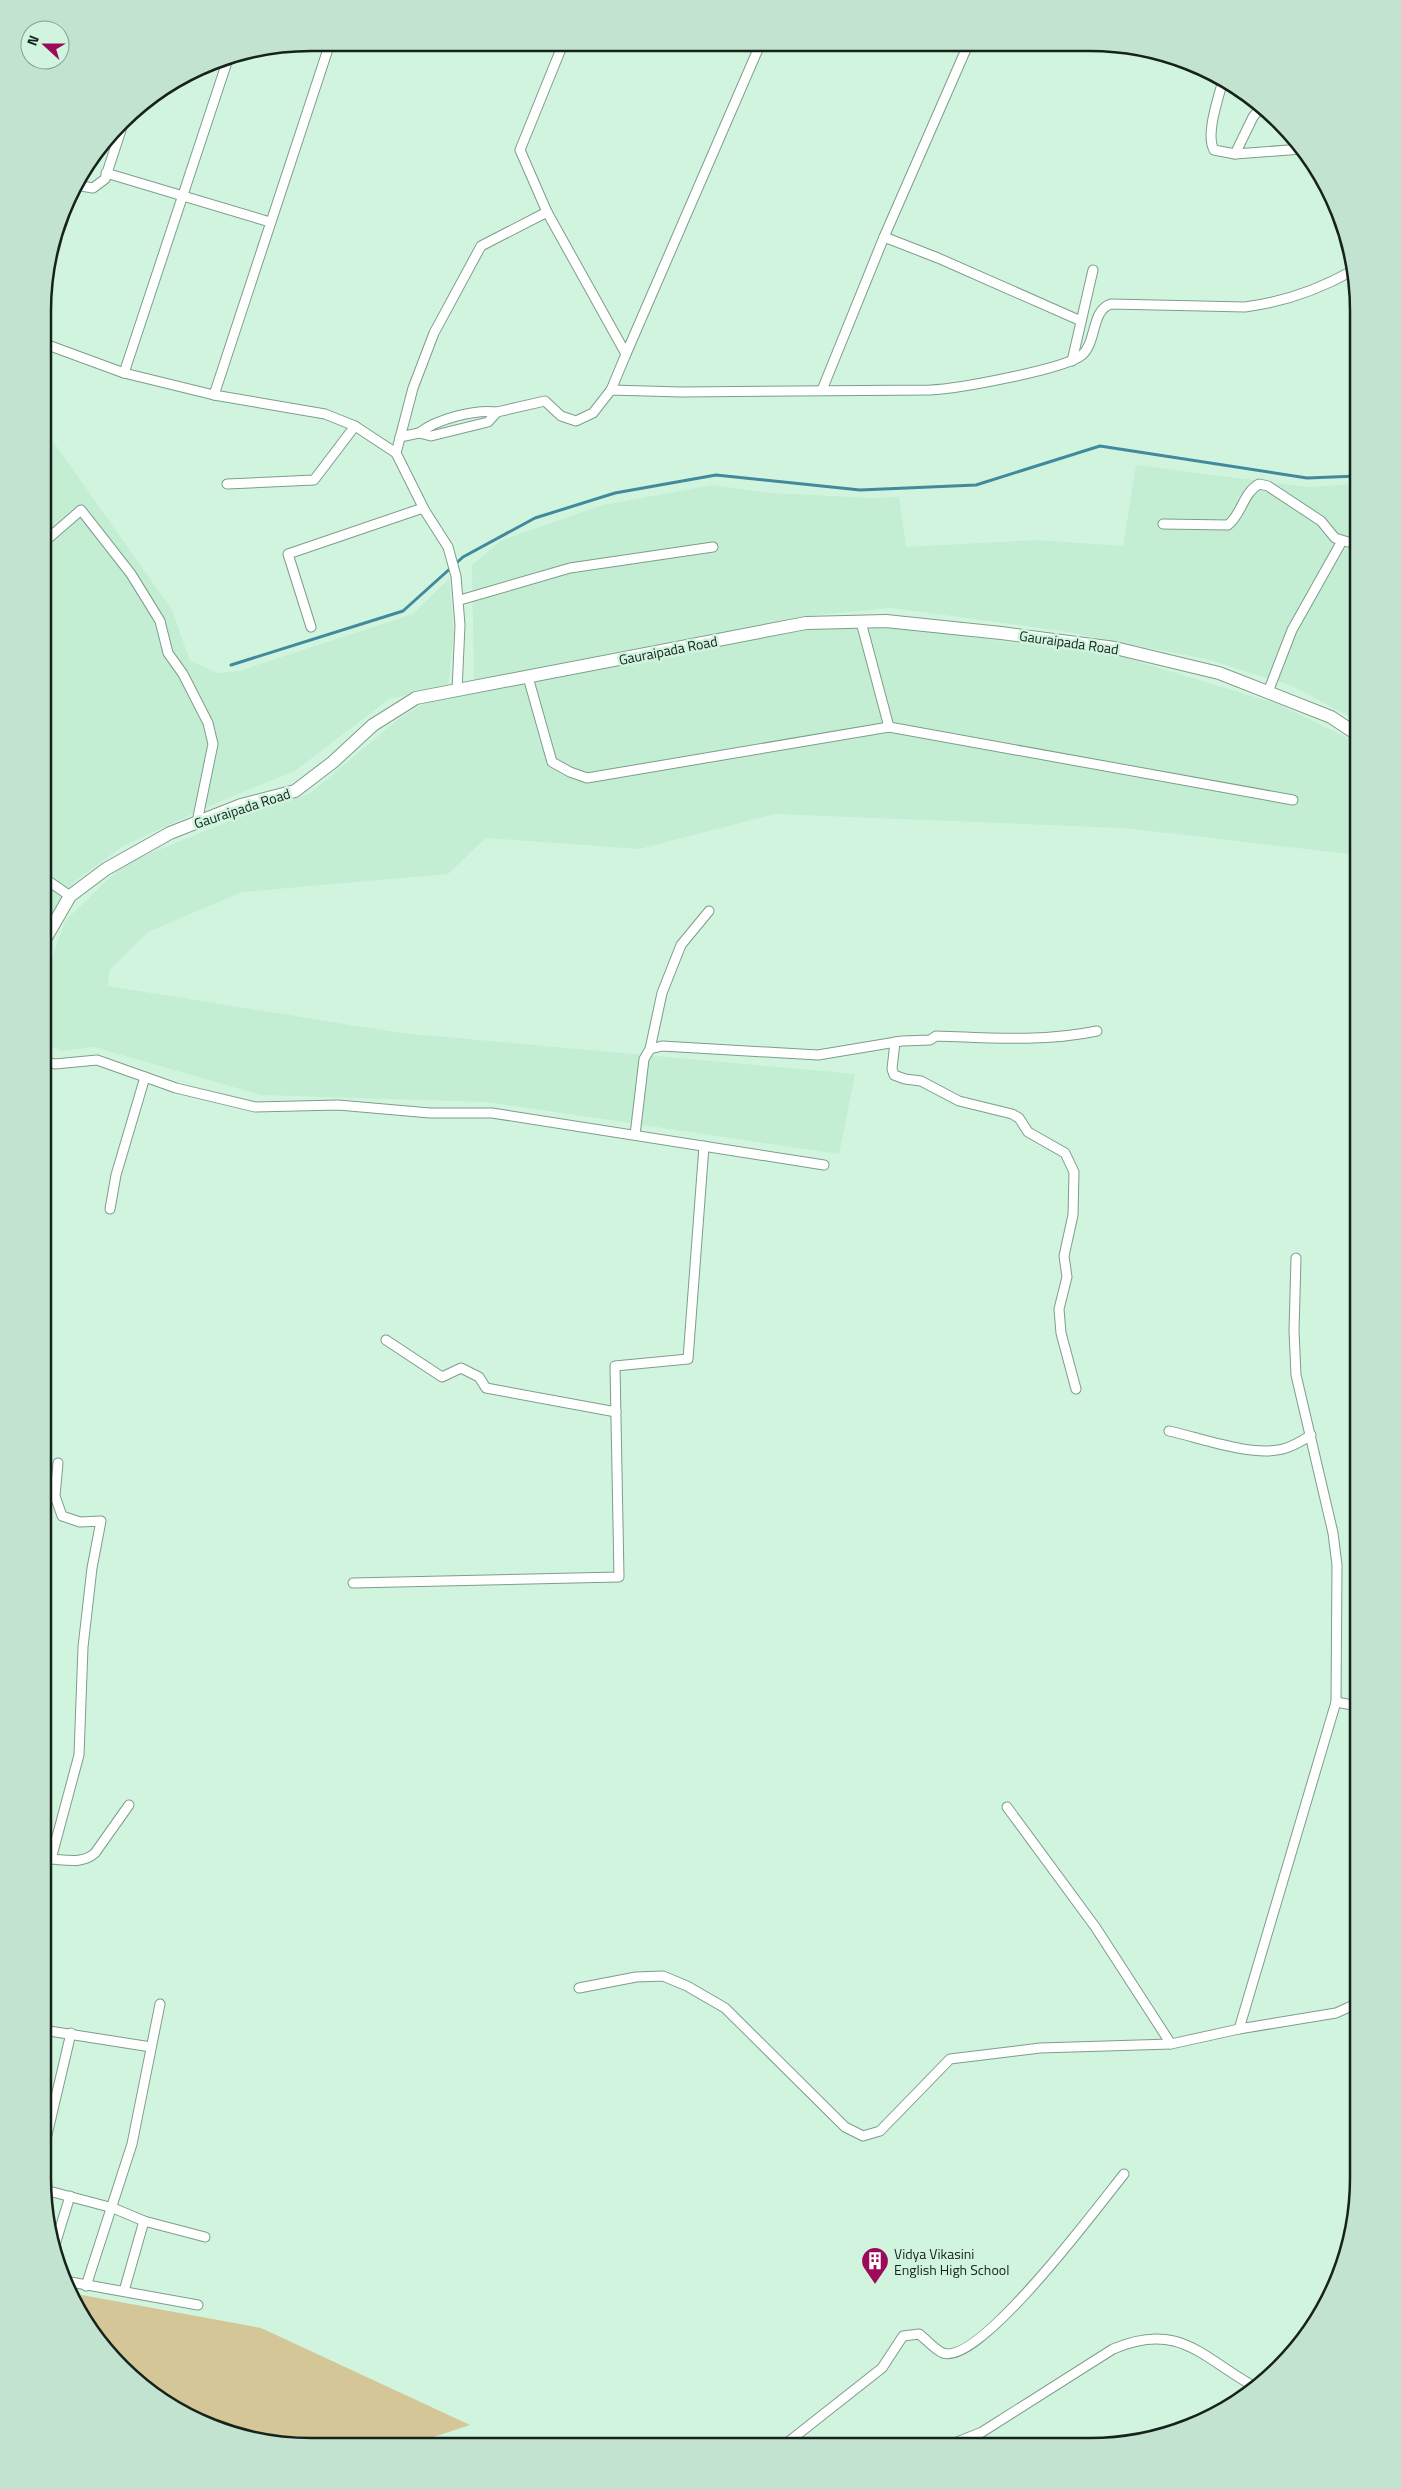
<svg xmlns="http://www.w3.org/2000/svg" width="1401" height="2489" font-family="'Titillium Web',sans-serif">
	<style>
		.built { fill: #c3eed3 }
		.green { fill: #d4c696 }
		.lines { fill: none; stroke-linecap: round; stroke-linejoin: round }
		.stream { stroke: #41899d; stroke-width: 3 }
		.street-casing { stroke: #7d9e8a; stroke-width: 11 }
		.secondary-casing { stroke: #7d9e8a; stroke-width: 14 }
		.street { stroke: #fff; stroke-width: 9 }
		.secondary { stroke: #fff; stroke-width: 12 }
		.labels { text-anchor: middle; dominant-baseline: central; stroke-width: 5; stroke-linejoin: round; paint-order: stroke }
		.street-label { font-size: 14px; fill: #16231b; stroke: #d1f4df }
		.poi-label { font-size: 14px; fill: #16231b; stroke: #d1f4df; text-anchor: start }
		.rim { fill: none; stroke: #16231b; stroke-width: 2.5 }
	</style>
	<rect width="100%" height="100%" fill="#d1f4df"/>
	<g class="built">
		<path d="M 45,430 L 172,610 L 190,661 L 218,673 L 239,671 L 413,614 L 449,579 L 454,633 L 448,686 L 389,699 L 295,771 L 221,801 L 123,846 L 74,882 L 44,927 Z"/>
		<path d="M 1136,465 L 1308,487 L 1358,484 L 1358,721 L 1290,685 L 1206,659 L 1062,631 L 892,608 L 807,616 L 474,680 L 472,565 L 502,540 L 603,505 L 713,485 L 770,493 L 873,498 L 899,497 L 906,547 L 1037,540 L 1123,546 Z"/>
		<path d="M 817,626 L 885,626 L 1123,657 L 1278,704 L 1358,743 L 1358,855 L 1123,828 L 775,814 L 639,849 L 486,838 L 448,874 L 242,892 L 148,932 L 109,971 L 108,986 L 401,1033 L 855,1074 L 839,1154 L 487,1102 L 261,1095 L 94,1047 L 62,1051 L 44,1045 L 44,981 L 65,921 L 124,864 L 252,812 L 309,794 L 399,719 L 429,700 Z"/>
	</g>
	<path class="green" d="M 71,2293 L 261,2328 L 470,2425 L 409,2445 L 276,2444 L 208,2426 L 134,2380 L 88,2327 Z"/>
	<g class="lines">
		<path class="stream" d="M 231,665 L 403,611 L 463,557 L 535,518 L 615,493 L 716,475 L 860,490 L 976,485 L 1100,446 L 1307,478 L 1358,476"/>
		<defs>
			<g id="street">
				<path d="M 228,59 L 124,373 L 214,395 L 325,414 L 355,426 L 396,453"/>
				<path d="M 1223,80 C 1219,97 1205,134 1214,150 L 1235,154 L 1302,149"/>
				<path d="M 1235,154 L 1253,117 L 1257,112 L 1266,109"/>
				<path d="M 106,173 L 270,222"/>
				<path d="M 75,185 L 93,188 L 105,179 L 123,124"/>
				<path d="M 547,212 L 626,354 L 759,47"/>
				<path d="M 884,237 L 938,258 L 1081,321"/>
				<path d="M 45,344 L 124,373"/>
				<path d="M 1072,361 L 1093,270"/>
				<path d="M 611,390 L 626,354"/>
				<path d="M 822,390 L 884,237 L 967,47"/>
				<path d="M 214,395 L 330,43"/>
				<path d="M 419,433 C 437,419 475,409 497,412"/>
				<path d="M 400,437 L 419,433 L 431,436 L 488,422 L 497,412 L 545,401 L 561,416 L 576,421 L 593,413 L 611,390 L 681,392 L 930,390 C 957,389 1065,369 1082,355 C 1097,342 1091,310 1111,304 L 1245,307 C 1284,302 1318,290 1352,271"/>
				<path d="M 227,484 L 314,480 L 355,426"/>
				<path d="M 1163,524 L 1228,525 C 1242,514 1243,493 1259,484 L 1268,486 L 1321,521 L 1335,538 L 1348,542 L 1358,541"/>
				<path d="M 44,542 L 81,510 L 131,574 L 160,621 L 168,653 L 183,674 L 208,723 L 213,744 L 197,822"/>
				<path d="M 460,600 L 570,568 L 713,547"/>
				<path d="M 861,622 L 889,727"/>
				<path d="M 311,627 L 288,554 L 423,508"/>
				<path d="M 528,677 L 552,762 L 570,772 L 587,778 L 889,727 L 1293,800"/>
				<path d="M 457,691 L 460,625 L 456,576 L 448,547 L 425,511 L 396,453 L 413,388 L 434,333 L 481,246 L 547,212 L 520,150 L 563,44"/>
				<path d="M 1268,692 L 1292,630 L 1342,541"/>
				<path d="M 44,878 L 70,896"/>
				<path d="M 895,1042 L 892,1069 L 894,1075 L 905,1079 L 921,1081 L 959,1101 L 1012,1114 L 1019,1118 L 1028,1132 L 1065,1153 L 1074,1172 L 1073,1215 L 1064,1256 L 1067,1277 L 1059,1309 L 1061,1333 L 1076,1389"/>
				<path d="M 650,1049 L 662,993 L 681,945 L 709,911"/>
				<path d="M 44,1061 L 55,1064 L 97,1060 L 176,1088 L 255,1107 L 338,1105 L 430,1113 L 492,1113 L 824,1165"/>
				<path d="M 635,1135 L 644,1059 L 650,1049 L 662,1046 L 818,1055 L 902,1041 L 930,1040 L 936,1036 C 991,1038 1044,1042 1097,1031"/>
				<path d="M 110,1209 L 116,1175 L 145,1077"/>
				<path d="M 386,1340 L 442,1377 L 461,1368 L 479,1377 L 486,1388 L 616,1412"/>
				<path d="M 1169,1431 C 1201,1438 1251,1457 1283,1449 C 1294,1446 1302,1441 1311,1435"/>
				<path d="M 353,1583 L 619,1577 L 615,1366 L 688,1359 L 704,1146"/>
				<path d="M 1336,1702 L 1358,1706"/>
				<path d="M 1007,1807 L 1096,1928 L 1171,2044"/>
				<path d="M 43,1857 L 51,1859 L 79,1755 L 83,1647 L 92,1568 L 101,1521 L 80,1522 L 62,1516 L 55,1496 L 58,1463"/>
				<path d="M 51,1859 C 67,1860 83,1864 95,1853 L 129,1805"/>
				<path d="M 579,1988 L 636,1977 L 663,1976 L 687,1986 L 725,2008 L 845,2127 L 863,2136 L 880,2131 L 950,2059 L 1040,2048 L 1171,2044 L 1239,2029 L 1336,2013 L 1358,2003"/>
				<path d="M 1239,2029 L 1336,1702 L 1337,1565 L 1333,1533 L 1296,1375 L 1294,1331 L 1296,1258"/>
				<path d="M 43,2030 L 151,2047"/>
				<path d="M 43,2152 L 71,2033"/>
				<path d="M 45,2190 L 113,2208 L 144,2221 L 205,2237"/>
				<path d="M 54,2248 L 70,2196"/>
				<path d="M 65,2281 L 198,2305"/>
				<path d="M 86,2286 L 132,2144 L 160,2004"/>
				<path d="M 124,2291 L 144,2221"/>
				<path d="M 783,2446 L 882,2368 L 903,2336 L 919,2334 C 926,2339 935,2350 943,2353 C 980,2366 1099,2205 1124,2174"/>
				<path d="M 947,2446 L 982,2432 L 1113,2349 C 1180,2320 1203,2359 1257,2388"/>
			</g>
			<path id="secondary" d="M 44,941 L 70,896 L 106,869 L 170,833 L 241,805 L 295,791 L 333,762 L 373,725 L 416,698 L 806,623 L 886,621 L 1001,633 L 1115,648 L 1219,673 L 1331,717 L 1358,735"/>
		</defs>
		<use href="#street" class="street-casing"/>
		<use href="#secondary" class="secondary-casing"/>
		<use href="#street" class="street"/>
		<use href="#secondary" class="secondary"/>
	</g>
	<defs>
		<symbol id="building-pin" viewBox="-11 -11 22 30"><path d="M0 17L-7.5 6A9.5 9.5 0 1 1 7.5 6Z" fill="#9d0b58" stroke="#d1f4df"/><path d="M-4-6H4V6H1V3H-1V6H-4ZM-2.5-4.3h1.7v1.8h-1.7ZM.8-4.3h1.7v1.8H.8ZM-2.5-1h1.7V.8h-1.7ZM.8-1h1.7V.8H.8Z" fill="#fff"/></symbol>
	</defs>
	<g fill-rule="evenodd">
		<use href="#building-pin" x="859" y="2245" width="32" height="43"/>
	</g>
	<g class="labels">
		<g class="street-label">
			<text transform="translate(1069 642) rotate(8)">Gauraipada Road</text>
			<text transform="translate(668 650) rotate(-11)">Gauraipada Road</text>
			<text transform="translate(242 808) rotate(-18)">Gauraipada Road</text>
		</g>
		<g class="poi-label">
			<text x="894" y="2253">Vidya Vikasini<tspan x="894" dy="16">English High School</tspan></text>
		</g>
	</g>
	<path d="M0 0H1401V2489H0ZM311 51H1090A260 260 0 0 1 1350 311V2178A260 260 0 0 1 1090 2438H311A260 260 0 0 1 51 2178V311A260 260 0 0 1 311 51Z" fill="#c2e3cf" fill-rule="evenodd"/>
	<path class="rim" d="M311 51H1090A260 260 0 0 1 1350 311V2178A260 260 0 0 1 1090 2438H311A260 260 0 0 1 51 2178V311A260 260 0 0 1 311 51Z"/>
	<g transform="translate(45 45) rotate(291)"><circle r="24" fill="#d1f4df" stroke="#86a091"/>
	<path d="M0-4L9 19L0 12L-9 19Z" fill="#9d0b58"/>
	<text y="-8" font-size="14" font-weight="bold" text-anchor="middle" fill="#16231b">N</text>
	</g>
</svg>
